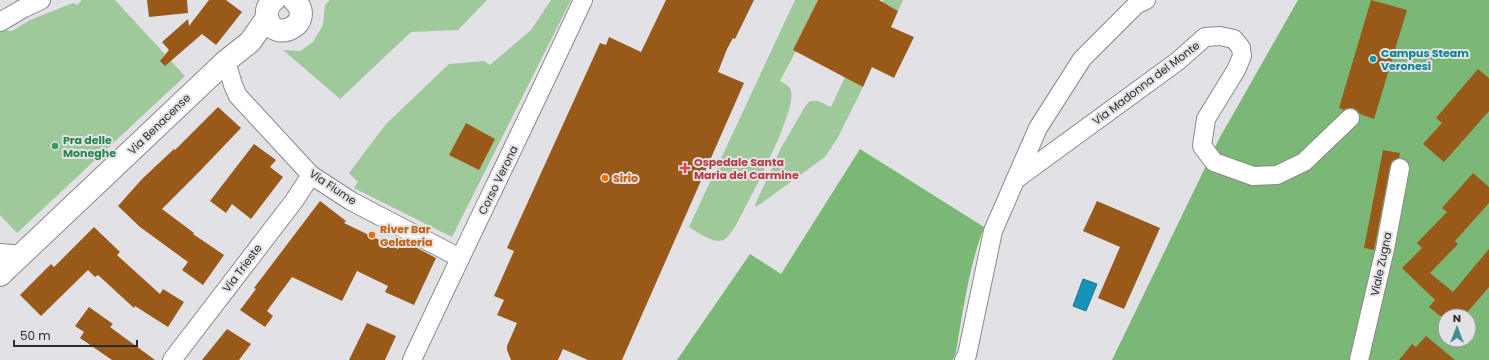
<svg xmlns="http://www.w3.org/2000/svg" width="1489" height="360" font-family="Poppins,sans-serif">
	<style>
		.green { fill: #9fc99a }
		.forest { fill: #7bb775; fill-rule: evenodd }
		.water { fill: #1693b7; stroke: #1d748e }
		.building { fill: #995a19 }
		.lines { fill: none; stroke-linecap: round; stroke-linejoin: round }
		.minor-casing { stroke: #8a8a8e; stroke-width: 20 }
		.secondary-casing { stroke: #8a8a8e; stroke-width: 24 }
		.minor { stroke: #fff; stroke-width: 18 }
		.secondary { stroke: #fff; stroke-width: 22 }
		.culture-dot { fill: #0f9aa8; stroke: #e2e2e6; stroke-width: 1.5 }
		.leisure-dot { fill: #2e9e5b; stroke: #e2e2e6; stroke-width: 1.5 }
		.health-dot { fill: #e0444e; stroke: #e2e2e6; stroke-width: 1.5 }
		.food-dot { fill: #e8710a; stroke: #e2e2e6; stroke-width: 1.5 }
		.labels { text-anchor: middle; dominant-baseline: central; stroke-width: 4; stroke-linejoin: round; paint-order: stroke }
		.culture-label { font-size: 11px; font-weight: bold; fill: #0d838f; stroke: #e2e2e6; text-anchor: start }
		.street-label { font-size: 11px; fill: #2c2c2e; stroke: #e2e2e6 }
		.leisure-label { font-size: 11px; font-weight: bold; fill: #27864d; stroke: #e2e2e6; text-anchor: start }
		.health-label { font-size: 11px; font-weight: bold; fill: #be3a42; stroke: #e2e2e6; text-anchor: start }
		.food-label { font-size: 11px; font-weight: bold; fill: #c56008; stroke: #e2e2e6; text-anchor: start }
	</style>
	<rect width="100%" height="100%" fill="#e2e2e6"/>
	<g class="green">
		<path d="M 82,0 L 115,0 L 185,76 L 17,233 L 0,215 L 0,32 L 3,30 L 12,31 L 30,20 L 73,3 L 77,5 Z"/>
		<path d="M 330,0 L 487,0 L 458,30 L 411,32 L 340,99 L 283,50 L 300,51 L 313,42 L 323,25 L 325,5 Z"/>
		<path d="M 551,0 L 571,0 L 452,237 L 354,188 L 358,182 L 349,173 L 386,124 L 449,64 L 484,61 L 490,65 L 531,30 Z"/>
		<path d="M 795,0 L 818,0 L 793,50 L 796,51 L 780,81 C 785,84 790,86 791,91 C 797,112 746,206 734,229 C 731,232 728,237 725,239 C 715,246 698,232 689,227 Z"/>
		<path d="M 883,0 L 903,0 L 898,11 L 882,2 Z"/>
		<path d="M 845,77 L 863,87 L 837,139 L 825,157 L 756,207 L 755,205 L 781,148 L 806,105 L 810,101 L 818,101 L 831,107 Z"/>
	</g>
	<g class="forest">
		<path d="M 1298,0 L 1489,0 L 1489,360 L 1112,360 L 1219,139 ZM 1445,316 L 1469,316 L 1469,340 L 1445,340 Z"/>
		<path d="M 860,149 L 984,227 C 969,267 963,310 956,352 L 953,360 L 677,360 L 750,254 L 781,274 Z"/>
	</g>
	<path class="water" d="M 1083,279 L 1097,284 L 1086,311 L 1073,306 Z"/>
	<g class="building">
		<path d="M 147,0 L 187,0 L 188,13 L 149,17 Z"/>
		<path d="M 209,0 L 226,0 L 242,12 L 216,45 L 202,34 L 165,66 L 160,61 L 169,50 L 162,42 L 188,19 L 189,26 Z"/>
		<path d="M 666,0 L 754,0 L 735,39 L 733,38 L 727,49 L 718,72 L 744,83 L 622,360 L 588,360 L 563,349 L 558,360 L 511,360 L 507,350 L 507,346 L 517,323 L 497,315 L 504,300 L 494,296 L 514,251 L 507,248 L 600,43 L 606,45 L 609,37 L 641,52 Z"/>
		<path d="M 818,0 L 879,0 L 898,11 L 891,27 L 914,37 L 894,78 L 872,67 L 863,87 L 793,50 Z"/>
		<path d="M 1371,0 L 1407,10 L 1374,119 L 1360,114 L 1357,110 L 1353,108 L 1348,108 L 1344,110 L 1339,108 Z"/>
		<path d="M 1478,69 L 1489,78 L 1489,111 L 1444,162 L 1423,144 L 1442,123 L 1436,118 Z"/>
		<path d="M 218,107 L 241,128 L 198,173 L 162,209 L 194,233 L 193,234 L 224,255 L 203,285 L 182,270 L 188,262 L 140,227 L 118,206 L 142,179 L 174,149 L 175,150 Z"/>
		<path d="M 466,123 L 495,139 L 479,170 L 449,155 Z"/>
		<path d="M 254,144 L 276,160 L 270,167 L 283,177 L 251,219 L 232,204 L 226,213 L 210,201 Z"/>
		<path d="M 1383,150 L 1400,153 L 1399,158 L 1392,161 L 1390,166 L 1374,250 L 1364,248 Z"/>
		<path d="M 1473,173 L 1489,187 L 1489,203 L 1455,241 L 1458,244 L 1430,273 L 1453,292 L 1489,249 L 1489,287 L 1464,316 L 1440,316 L 1429,307 L 1435,300 L 1402,268 L 1422,248 L 1417,243 L 1447,212 L 1442,208 Z"/>
		<path d="M 320,201 L 346,221 L 344,223 L 398,249 L 402,240 L 436,258 L 414,305 L 385,292 L 388,286 L 357,271 L 342,301 L 292,277 L 267,311 L 273,316 L 265,327 L 240,310 L 256,289 L 254,288 Z"/>
		<path d="M 1097,201 L 1160,228 L 1124,309 L 1098,298 L 1120,247 L 1083,231 Z"/>
		<path d="M 94,227 L 120,252 L 117,255 L 160,294 L 163,289 L 184,302 L 168,327 L 135,306 L 134,308 L 98,275 L 95,277 L 88,270 L 41,316 L 20,295 L 51,264 L 54,267 Z"/>
		<path d="M 89,307 L 113,324 L 110,327 L 155,360 L 112,360 L 80,338 L 84,332 L 75,326 Z"/>
		<path d="M 367,323 L 396,336 L 385,360 L 349,360 Z"/>
		<path d="M 227,329 L 251,344 L 239,360 L 202,360 Z"/>
		<path d="M 1426,336 L 1455,360 L 1399,360 L 1412,344 L 1416,347 Z"/>
	</g>
	<g class="lines">
		<defs>
			<g id="minor">
				<path d="M 0,22 L 24,8 L 41,0"/>
				<path d="M 226,61 L 233,85 L 238,96 L 311,175 L 351,201 L 460,258"/>
				<path d="M 1015,180 L 1178,61 L 1205,37 L 1220,36 L 1234,39 L 1241,48 L 1242,56 L 1236,70 L 1206,119 L 1202,146 L 1214,162 L 1253,176 L 1277,175 L 1304,162 L 1350,118"/>
				<path d="M 0,253 L 22,255"/>
				<path d="M 172,360 L 294,201 L 311,175"/>
				<path d="M 412,360 C 468,240 527,121 583,0"/>
				<path d="M 964,360 L 967,355 L 993,231 L 1038,128 L 1082,59 L 1137,4 L 1146,0"/>
				<path d="M 1359,360 L 1385,249 L 1400,168"/>
			</g>
			<g id="secondary">
				<path d="M 274,0 C 269,4 266,10 267,17 C 272,45 318,24 294,0"/>
				<path d="M 0,275 L 226,61 L 250,42 L 267,18"/>
			</g>
		</defs>
		<use href="#minor" class="minor-casing"/>
		<use href="#secondary" class="secondary-casing"/>
		<use href="#minor" class="minor"/>
		<use href="#secondary" class="secondary"/>
	</g>
	<circle class="culture-dot" cx="1373" cy="59" r="4"/>
	<circle class="leisure-dot" cx="55" cy="146" r="4"/>
	<path class="health-dot" d="M683 162h4v4h4v4h-4v4h-4v-4h-4v-4h4z"/>
	<g class="food-dot">
		<circle cx="605" cy="178" r="4"/>
		<circle cx="372" cy="235" r="4"/>
	</g>
	<g class="labels">
		<g class="culture-label">
			<text x="1381" y="53">Campus Steam<tspan x="1381" dy="13">Veronesi</tspan></text>
		</g>
		<g class="street-label">
			<text transform="translate(1146 83) rotate(-37)">Via Madonna del Monte</text>
			<text transform="translate(159 124) rotate(-44)">Via Benacense</text>
			<text transform="translate(498 180) rotate(-64)">Corso Verona</text>
			<text transform="translate(333 187) rotate(34)">Via Fiume</text>
			<text transform="translate(1381 264) rotate(-78)">Viale Zugna</text>
			<text transform="translate(242 268) rotate(-53)">Via Trieste</text>
		</g>
		<g class="leisure-label">
			<text x="63" y="140">Pra delle<tspan x="63" dy="13">Moneghe</tspan></text>
		</g>
		<g class="health-label">
			<text x="694" y="162">Ospedale Santa<tspan x="694" dy="13">Maria del Carmine</tspan></text>
		</g>
		<g class="food-label">
			<text x="613" y="178">Sirio</text>
			<text x="380" y="229">River Bar<tspan x="380" dy="13">Gelateria</tspan></text>
		</g>
	</g>
	<g transform="translate(1457 328)"><circle r="19" fill="#e2e2e6" stroke="#99999c"/>
	<path d="M0-3L7 15L0 10L-7 15Z" fill="#448c8d"/>
	<text y="-6" font-size="11" font-weight="bold" text-anchor="middle" fill="#2c2c2e">N</text>
	</g>
	<path d="M14 340v6h123v-6" fill="none" stroke="#2c2c2e" stroke-width="2"/>
	<text x="20" y="340" font-size="12" fill="#2c2c2e" stroke="#e2e2e6" stroke-width="3" paint-order="stroke">50 m</text>
</svg>
